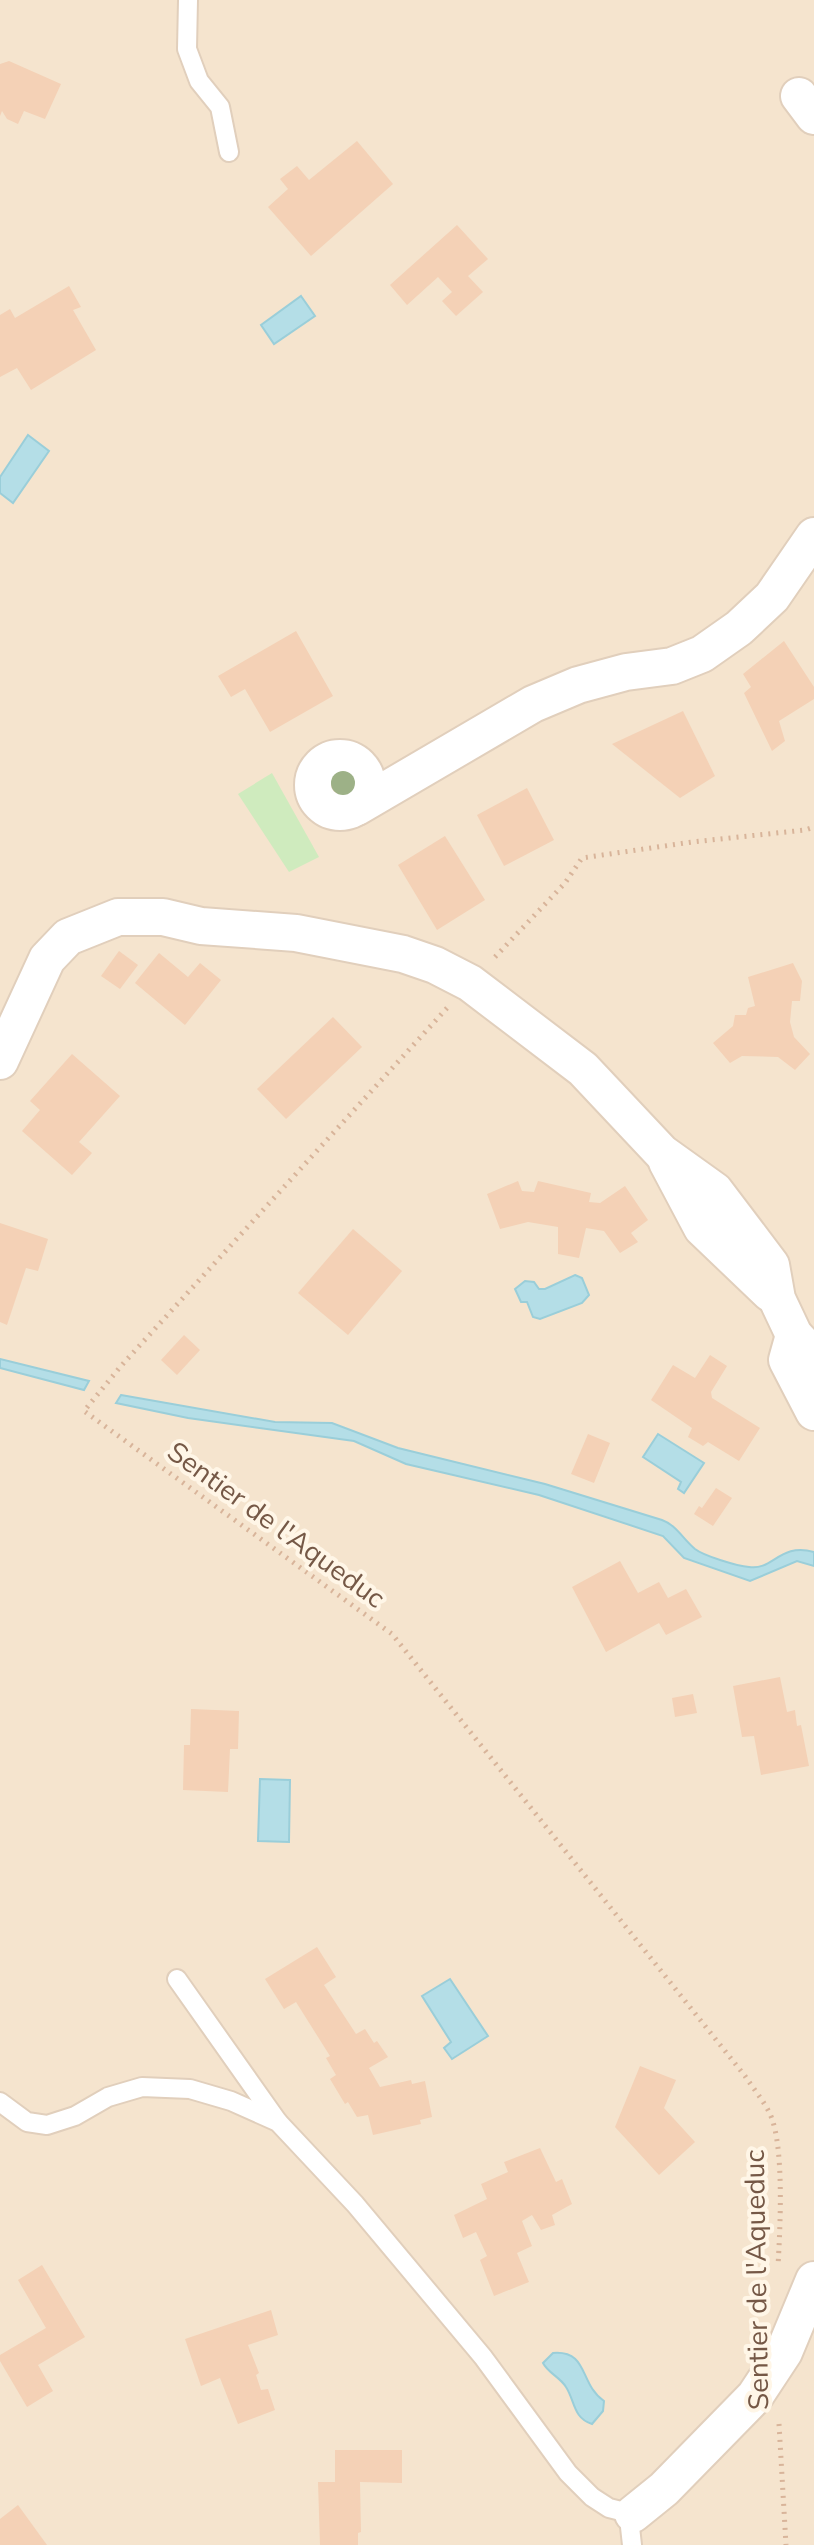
<svg xmlns="http://www.w3.org/2000/svg" width="814" height="2545" font-family="'Nunito Sans',sans-serif">
	<style>
		.residential { fill: #f5e4ce }
		.green { fill: #cfebbe }
		.water { fill: #b4dee7; stroke: #9aced9; stroke-width: 2 }
		.building { fill: #f4d1b6 }
		.lines { fill: none; stroke-linecap: round; stroke-linejoin: round }
		.service-casing { stroke: #e1cfbc; stroke-width: 22 }
		.minor-casing { stroke: #e1cfbc; stroke-width: 40 }
		.path { stroke: #d8b49a; stroke-width: 5; stroke-dasharray: 2 6; stroke-linecap: butt }
		.service { stroke: #fff; stroke-width: 18 }
		.minor { stroke: #fff; stroke-width: 36 }
		.tree { fill: #9db187 }
		.labels { text-anchor: middle; dominant-baseline: central; stroke-width: 8; stroke-linejoin: round; paint-order: stroke }
		.street-label { font-size: 28px; fill: #755846; stroke: #fff6e7 }
	</style>
	<rect width="100%" height="100%" fill="#fdf3e0"/>
	<rect class="residential" x="0" y="0" width="814" height="2545"/>
	<path class="green" d="M 272,773 L 319,857 L 289,872 L 238,794 Z"/>
	<g class="water">
		<path d="M 301,296 L 315,316 L 274,344 L 261,325 Z"/>
		<path d="M 28,435 L 49,451 L 13,503 L 0,493 L 0,477 Z"/>
		<path d="M 575,1275 L 582,1278 L 589,1295 L 582,1303 L 540,1319 L 533,1317 L 527,1302 L 521,1302 L 515,1289 L 525,1281 L 534,1282 L 539,1289 L 545,1289 Z"/>
		<path d="M 0,1359 L 89,1381 L 84,1390 L 0,1368 Z"/>
		<path d="M 121,1395 L 275,1422 L 332,1423 L 398,1448 L 545,1484 L 662,1520 C 676,1525 683,1539 695,1549 C 704,1556 737,1566 749,1567 C 773,1571 780,1542 814,1552 L 814,1566 L 797,1561 L 750,1581 L 684,1558 L 663,1536 L 539,1495 L 406,1464 L 354,1441 L 188,1418 L 116,1403 Z"/>
		<path d="M 658,1434 L 704,1463 L 684,1493 L 678,1489 L 681,1482 L 643,1457 Z"/>
		<path d="M 260,1779 L 290,1780 L 289,1842 L 258,1841 Z"/>
		<path d="M 450,1979 L 488,2036 L 452,2059 L 444,2048 L 451,2042 L 422,1996 Z"/>
		<path d="M 553,2353 C 589,2350 579,2384 604,2401 L 603,2411 L 592,2424 C 573,2418 575,2401 566,2387 C 560,2377 548,2373 543,2363 Z"/>
	</g>
	<g class="building">
		<path d="M 9,61 L 61,84 L 45,119 L 24,111 L 18,124 L 7,119 L 2,111 L 0,116 L 0,64 Z"/>
		<path d="M 357,141 L 393,184 L 311,256 L 268,207 L 288,189 L 280,179 L 297,166 L 309,180 Z"/>
		<path d="M 457,225 L 488,259 L 468,276 L 483,292 L 456,316 L 442,301 L 452,292 L 438,277 L 407,305 L 390,285 Z"/>
		<path d="M 69,286 L 81,307 L 73,310 L 96,350 L 31,390 L 17,368 L 0,377 L 0,315 L 10,309 L 15,318 Z"/>
		<path d="M 296,631 L 333,696 L 270,732 L 245,689 L 231,697 L 218,676 Z"/>
		<path d="M 784,641 L 814,687 L 814,699 L 779,721 L 785,741 L 772,751 L 744,693 L 751,687 L 743,674 Z"/>
		<path d="M 683,711 L 715,776 L 680,798 L 612,744 Z"/>
		<path d="M 527,788 L 554,840 L 504,866 L 477,815 Z"/>
		<path d="M 445,836 L 485,900 L 437,930 L 398,865 Z"/>
		<path d="M 119,951 L 138,965 L 120,989 L 101,976 Z"/>
		<path d="M 159,953 L 188,977 L 200,963 L 221,980 L 185,1025 L 135,983 Z"/>
		<path d="M 793,963 L 802,981 L 800,1001 L 792,1001 L 790,1022 L 794,1037 L 810,1054 L 795,1070 L 778,1057 L 742,1056 L 730,1063 L 713,1043 L 733,1026 L 735,1015 L 746,1015 L 748,1008 L 755,1006 L 748,977 Z"/>
		<path d="M 333,1017 L 362,1047 L 286,1119 L 257,1089 Z"/>
		<path d="M 72,1054 L 120,1096 L 79,1142 L 92,1153 L 72,1175 L 22,1131 L 40,1110 L 30,1101 Z"/>
		<path d="M 518,1181 L 522,1191 L 534,1192 L 538,1181 L 591,1193 L 589,1202 L 600,1203 L 625,1186 L 648,1220 L 631,1233 L 638,1242 L 620,1253 L 604,1231 L 586,1228 L 579,1258 L 558,1254 L 558,1227 L 528,1222 L 500,1229 L 487,1194 Z"/>
		<path d="M 0,1223 L 48,1239 L 38,1271 L 26,1268 L 7,1325 L 0,1322 Z"/>
		<path d="M 353,1229 L 402,1271 L 348,1335 L 298,1293 Z"/>
		<path d="M 184,1335 L 200,1350 L 177,1375 L 161,1360 Z"/>
		<path d="M 710,1355 L 727,1366 L 711,1392 L 712,1398 L 760,1428 L 739,1461 L 708,1442 L 703,1446 L 688,1437 L 692,1428 L 651,1400 L 673,1365 L 695,1378 Z"/>
		<path d="M 588,1434 L 610,1443 L 594,1483 L 571,1474 Z"/>
		<path d="M 716,1488 L 732,1498 L 713,1526 L 694,1514 L 699,1506 L 702,1508 Z"/>
		<path d="M 620,1561 L 638,1593 L 659,1582 L 668,1598 L 686,1589 L 702,1617 L 666,1635 L 659,1623 L 606,1652 L 572,1587 Z"/>
		<path d="M 780,1677 L 787,1712 L 795,1710 L 797,1726 L 801,1725 L 809,1766 L 761,1775 L 754,1736 L 742,1737 L 733,1686 Z"/>
		<path d="M 693,1694 L 697,1713 L 675,1717 L 672,1698 Z"/>
		<path d="M 191,1709 L 239,1711 L 238,1749 L 230,1749 L 228,1792 L 183,1790 L 184,1745 L 190,1745 Z"/>
		<path d="M 317,1947 L 336,1977 L 324,1985 L 356,2034 L 365,2029 L 374,2043 L 377,2041 L 388,2057 L 369,2068 L 380,2087 L 411,2080 L 412,2084 L 425,2081 L 432,2117 L 420,2120 L 421,2124 L 373,2135 L 368,2115 L 357,2117 L 348,2102 L 345,2104 L 330,2079 L 336,2075 L 326,2058 L 330,2056 L 296,2002 L 284,2009 L 265,1979 Z"/>
		<path d="M 640,2066 L 676,2080 L 664,2108 L 695,2142 L 659,2175 L 615,2127 Z"/>
		<path d="M 540,2148 L 556,2182 L 562,2179 L 572,2204 L 552,2215 L 555,2225 L 541,2230 L 532,2215 L 522,2221 L 532,2246 L 517,2253 L 529,2282 L 494,2296 L 480,2260 L 487,2256 L 476,2232 L 463,2238 L 454,2215 L 487,2199 L 481,2184 L 508,2172 L 504,2162 Z"/>
		<path d="M 42,2265 L 85,2337 L 38,2365 L 53,2391 L 27,2407 L 0,2361 L 0,2355 L 46,2328 L 18,2280 Z"/>
		<path d="M 271,2310 L 278,2335 L 248,2345 L 259,2373 L 256,2375 L 261,2390 L 268,2389 L 275,2410 L 238,2424 L 220,2378 L 201,2386 L 185,2339 Z"/>
		<path d="M 335,2450 L 402,2450 L 402,2483 L 360,2482 L 361,2532 L 358,2533 L 358,2545 L 320,2545 L 318,2482 L 335,2482 Z"/>
		<path d="M 18,2505 L 47,2545 L 0,2545 L 0,2519 Z"/>
	</g>
	<g class="lines">
		<defs>
			<g id="service">
				<path d="M 188,0 L 187,49 L 199,81 L 220,107 L 229,152"/>
				<path d="M 177,1979 L 278,2122"/>
				<path d="M 0,2102 L 27,2122 L 47,2125 L 75,2116 L 108,2097 L 142,2087 L 190,2089 L 231,2101 L 278,2122 L 355,2204 L 483,2357 L 568,2473 L 592,2497 L 609,2508 L 633,2514 L 630,2527 L 632,2545"/>
			</g>
			<g id="minor">
				<path d="M 799,96 L 814,116"/>
				<circle cx="340" cy="785" r="27"/>
				<path d="M 357,807 L 533,704 L 578,685 L 626,672 L 672,666 L 702,654 L 739,628 L 772,597 L 814,536"/>
				<path d="M 0,1061 L 47,959 L 68,937 L 118,917 L 163,917 L 201,926 L 296,933 L 403,954 L 435,965 L 470,983 L 583,1069 L 662,1153 L 715,1191 L 771,1265 L 777,1299 L 794,1335 L 814,1356"/>
				<path d="M 667,1162 L 702,1228 L 770,1293"/>
				<path d="M 794,1335 L 787,1360 L 814,1412"/>
				<path d="M 633,2514 L 664,2489 L 755,2396 L 784,2352 L 814,2280"/>
			</g>
		</defs>
		<use href="#service" class="service-casing"/>
		<use href="#minor" class="minor-casing"/>
		<g class="path">
			<path d="M 495,957 L 565,883 L 582,858 L 692,842 L 805,830 L 814,827"/>
			<path d="M 447,1008 L 121,1366 L 84,1411 L 392,1634 L 745,2076 C 753,2088 763,2100 769,2112 C 785,2142 780,2230 778,2266"/>
			<path d="M 779,2424 L 786,2545"/>
		</g>
		<use href="#service" class="service"/>
		<use href="#minor" class="minor"/>
	</g>
	<circle class="tree" cx="343" cy="783" r="12"/>
	<g class="labels">
		<g class="street-label">
			<text transform="translate(276 1525) rotate(36)">Sentier de l'Aqueduc</text>
			<text transform="translate(757 2280) rotate(-91)">Sentier de l'Aqueduc</text>
		</g>
	</g>
</svg>
